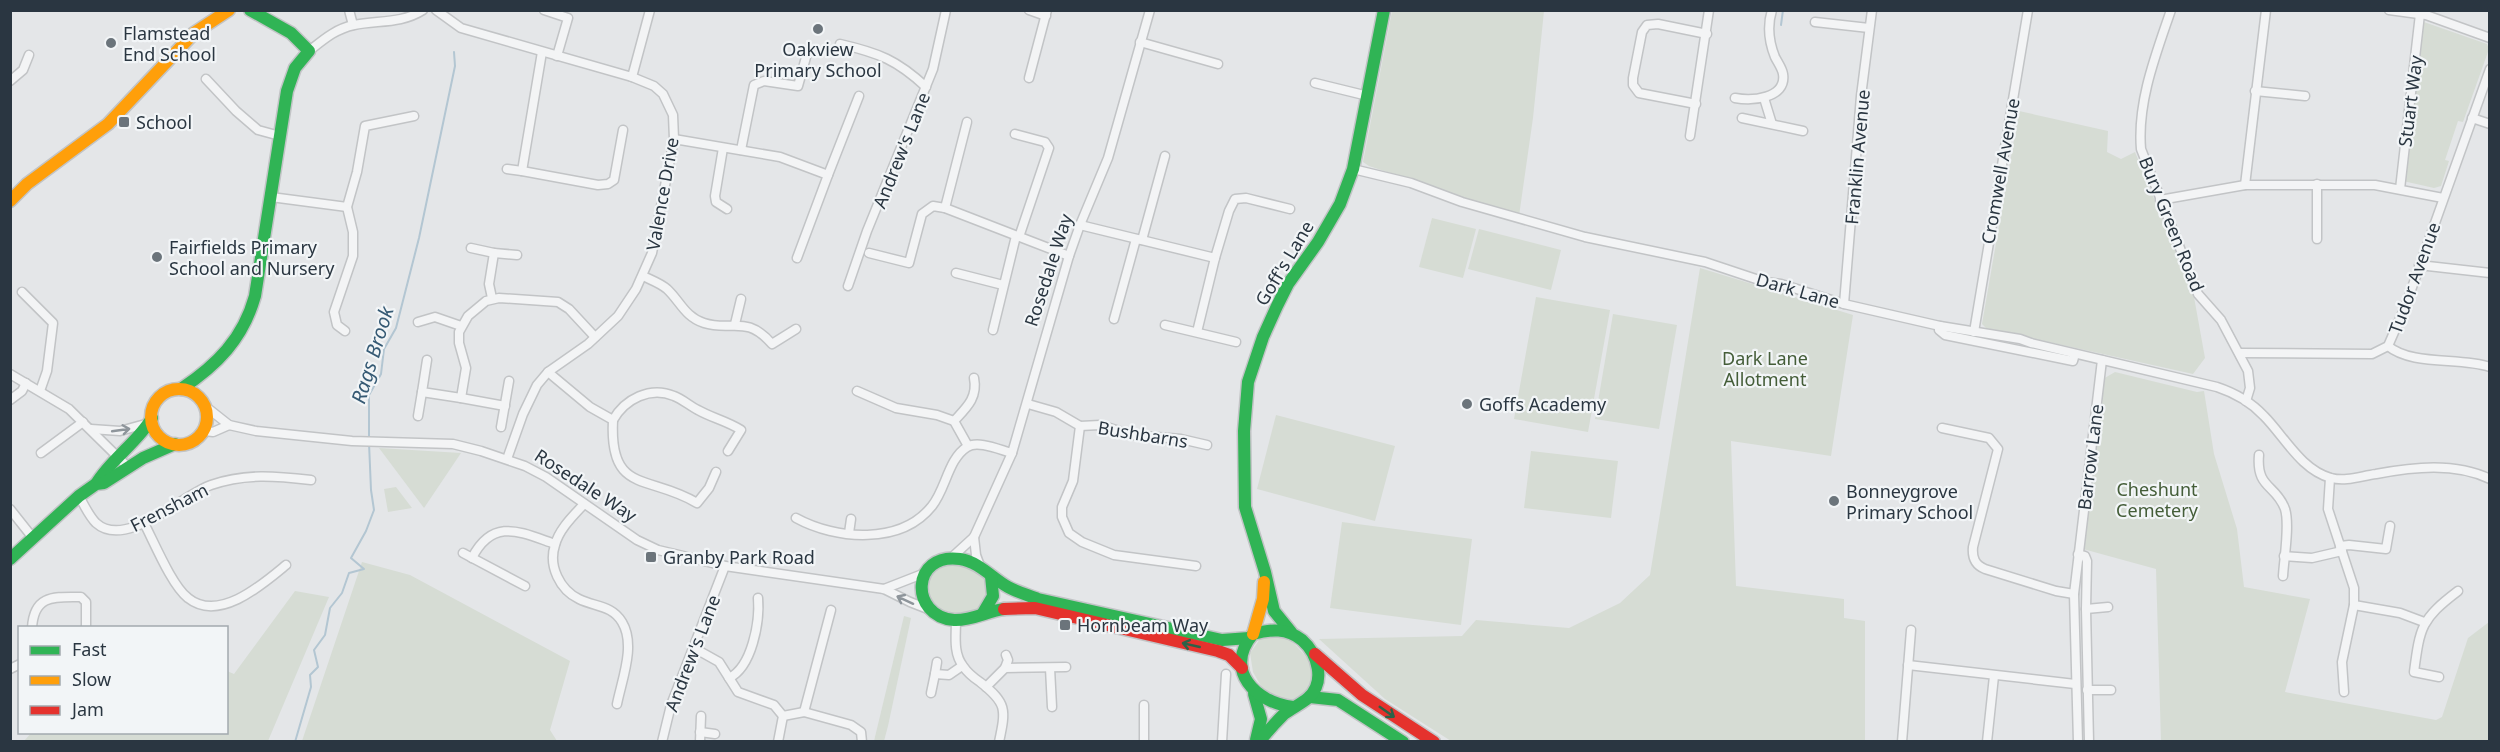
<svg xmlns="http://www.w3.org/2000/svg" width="2500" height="752" font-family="'Noto Sans',sans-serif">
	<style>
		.green { fill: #d6dcd4 }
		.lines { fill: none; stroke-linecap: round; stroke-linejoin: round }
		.stream { stroke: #b3c6d2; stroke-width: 2 }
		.street-casing { stroke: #c2c4c6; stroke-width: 11 }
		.fast-casing { stroke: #c2c4c6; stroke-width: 15 }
		.slow-casing { stroke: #c2c4c6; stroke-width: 15 }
		.jam-casing { stroke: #c2c4c6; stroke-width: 15 }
		.street { stroke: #f3f4f5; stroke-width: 8 }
		.fast { stroke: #30b455; stroke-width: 12 }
		.slow { stroke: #ff9f0a; stroke-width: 12 }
		.jam { stroke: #e5322d; stroke-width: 12 }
		.oneway { stroke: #8e959b }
		.oneway2 { stroke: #2c6248 }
		.poi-dot { fill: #6b747b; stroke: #f2f5f7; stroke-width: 2 }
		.labels { text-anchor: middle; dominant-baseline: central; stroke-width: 4.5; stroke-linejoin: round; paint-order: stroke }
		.poi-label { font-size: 18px; fill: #2a3641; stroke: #f2f5f7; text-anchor: start }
		.street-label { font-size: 18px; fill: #2a3641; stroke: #f2f5f7 }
		.park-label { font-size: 18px; fill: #445d38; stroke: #f2f5f7 }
		.water-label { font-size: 20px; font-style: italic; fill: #365a74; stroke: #f2f5f7 }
	</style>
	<rect width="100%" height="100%" fill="#e4e6e8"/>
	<g class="green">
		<path d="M 1392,11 L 1544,11 L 1533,118 L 1519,216 L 1369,166 L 1363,162 Z"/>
		<path d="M 2421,21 L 2487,44 L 2489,49 L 2463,122 L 2458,121 L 2445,160 L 2449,161 L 2441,186 L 2434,188 L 2403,181 Z"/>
		<path d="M 2019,111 L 2108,131 L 2107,152 L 2121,159 L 2135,152 L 2194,297 L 2205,358 L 2193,374 L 1986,328 L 1982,324 Z"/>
		<path d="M 1432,218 L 1476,229 L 1463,278 L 1419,267 Z"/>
		<path d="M 1479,229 L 1561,250 L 1551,290 L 1468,269 Z"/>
		<path d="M 1700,268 L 1853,315 L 1831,456 L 1731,441 L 1736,586 L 1844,599 L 1844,618 L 1865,621 L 1865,741 L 1451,741 L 1385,699 L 1319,639 L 1462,636 L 1476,620 L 1569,628 L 1620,603 L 1650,575 Z"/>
		<path d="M 1536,297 L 1610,310 L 1588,432 L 1514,419 Z"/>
		<path d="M 1613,314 L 1677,325 L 1659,429 L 1595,419 Z"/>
		<path d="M 2115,372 L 2197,392 L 2204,391 L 2214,454 L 2237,529 L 2244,587 L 2310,599 L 2285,692 L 2436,720 L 2442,717 L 2468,638 L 2489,622 L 2489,741 L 2161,741 L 2156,569 L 2083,549 L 2103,379 Z"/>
		<path d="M 1276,415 L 1395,446 L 1375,521 L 1257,489 Z"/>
		<path d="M 379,448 L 461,453 L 424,508 Z"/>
		<path d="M 1531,451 L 1618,461 L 1611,518 L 1524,508 Z"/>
		<path d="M 396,487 L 412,508 L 388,512 L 384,489 Z"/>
		<path d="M 1342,522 L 1472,539 L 1461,625 L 1330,608 Z"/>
		<path d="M 362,562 L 410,575 L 570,661 L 550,730 L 557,741 L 302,741 Z"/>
		<path d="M 964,564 C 969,567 977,570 981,574 C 1005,596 971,622 947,613 C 941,611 935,607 930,603 L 925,585 C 934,567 945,565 964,564 Z"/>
		<path d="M 295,591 L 329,597 L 268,741 L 24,741 L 32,732 L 226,732 L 227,671 L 234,674 Z"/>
		<path d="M 904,616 L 911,618 L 888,726 L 884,741 L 874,741 Z"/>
		<path d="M 1267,635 L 1283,636 L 1290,639 L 1310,661 L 1313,677 L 1304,693 L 1290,701 L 1285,702 L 1266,695 L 1253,672 L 1250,653 L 1260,639 Z"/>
	</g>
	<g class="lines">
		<g class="stream">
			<path d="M 1781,25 L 1783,10"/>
			<path d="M 369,438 L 369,395 L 381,374 L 384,349 L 396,328 L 419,238 L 455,66 L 454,52"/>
			<path d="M 295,742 L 311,687 L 310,675 L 318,667 L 314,650 L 325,635 L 330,608 L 342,593 L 349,573 L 364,569 L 351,558 L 366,531 L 374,510 L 371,490 L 369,443"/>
		</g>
		<defs>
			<g id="street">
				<path d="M 349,10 L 353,25"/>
				<path d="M 436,10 L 461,28 L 632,77 L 654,86 L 663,94 L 673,115 L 674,139 L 652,253 L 636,289 L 618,316 L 588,344 L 548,372 L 537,385 L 523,414 L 507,459"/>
				<path d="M 544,10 L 568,18 L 557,56"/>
				<path d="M 1029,10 L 1046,16"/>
				<path d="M 2171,10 C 2156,54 2137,102 2141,149 L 2198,294 L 2221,320 L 2248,371 L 2250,388 L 2246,401"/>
				<path d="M 2389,10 L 2426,15 L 2490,38"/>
				<path d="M 1815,22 L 1869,28"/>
				<path d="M 1140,42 L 1218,64"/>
				<path d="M 840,44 C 879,53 897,60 926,87"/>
				<path d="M 309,51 C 323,40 335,29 354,25 C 378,20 401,24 423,10"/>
				<path d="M 542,52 L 522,171 L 598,185 L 608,184 L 614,180 L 623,130"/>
				<path d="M 632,77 L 650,10"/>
				<path d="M 1029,78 L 1047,10"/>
				<path d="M 206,79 L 236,111 L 258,130 L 280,136"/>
				<path d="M 10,81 L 23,70 L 29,55"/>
				<path d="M 1315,83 L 1368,96"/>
				<path d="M 2255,91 L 2305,96"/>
				<path d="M 1735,98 C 1751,101 1787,99 1783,74 C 1782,68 1778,63 1775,57 C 1769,42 1767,26 1772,10"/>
				<path d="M 1764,98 L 1772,124"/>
				<path d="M 1696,104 L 1639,93 L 1633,85 L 1633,78 L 1642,32 L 1647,25 L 1658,24 L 1707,34"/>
				<path d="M 1742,118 L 1803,131"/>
				<path d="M 2472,118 L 2490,124"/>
				<path d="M 1015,134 L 1045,142 L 1049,148 L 1019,237"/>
				<path d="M 1690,136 L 1709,10"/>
				<path d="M 674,139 L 780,157 L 828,175 L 797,258"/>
				<path d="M 723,148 L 715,196 L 716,202 L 727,209"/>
				<path d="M 741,150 L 754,85 L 764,81 L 798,86 L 808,50"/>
				<path d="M 507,169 L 522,171"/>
				<path d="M 1353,169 L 1411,183 L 1462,202 L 1585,237 L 1705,262 L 1765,282 L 1781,284 L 1844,304 L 1940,326 L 2020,339 L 2031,343 L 2217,387 C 2235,393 2251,402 2264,416 C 2284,436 2301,470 2331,478 C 2346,482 2361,476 2376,474 C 2413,467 2455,462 2490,479"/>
				<path d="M 828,175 L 859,96"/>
				<path d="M 2245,185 L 2266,10"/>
				<path d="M 2400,189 L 2420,14"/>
				<path d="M 271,197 L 347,207"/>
				<path d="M 2160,200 L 2245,185 L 2375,185 L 2443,198"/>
				<path d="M 945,208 L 967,122"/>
				<path d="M 1080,225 L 1215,258 L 1229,211 L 1235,199 L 1246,198 L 1290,209"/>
				<path d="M 2317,239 L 2317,184"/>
				<path d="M 1142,240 L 1165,156"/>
				<path d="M 471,248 L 494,253 L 489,284 L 492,298"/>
				<path d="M 494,253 L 517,255"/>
				<path d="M 869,253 L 909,263 L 922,214 L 933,206 L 945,208 L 1069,256"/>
				<path d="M 2419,265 L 2490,273"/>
				<path d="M 956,273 L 1003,285"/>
				<path d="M 643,276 C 651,280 660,283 667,289 C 680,301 685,317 704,323 C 732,332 746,314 772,344 L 796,329"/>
				<path d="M 848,286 L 867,231 L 933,69 L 946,10"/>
				<path d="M 22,292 L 53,323 L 47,371 L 40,391"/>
				<path d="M 1844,304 L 1861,96 L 1872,10"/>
				<path d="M 1114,319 L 1136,239"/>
				<path d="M 418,322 L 435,317 L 461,326"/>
				<path d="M 735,324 L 741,299"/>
				<path d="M 1165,325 L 1236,342"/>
				<path d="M 1940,326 L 1939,330 L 1945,335 L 2073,361 L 2075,354"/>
				<path d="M 993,330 L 1016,236"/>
				<path d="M 345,331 L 337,325 L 334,312 L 353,256 L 353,232 L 347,207 L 357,172 L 365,126 L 414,116"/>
				<path d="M 1197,332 L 1215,258"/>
				<path d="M 1974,332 L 2028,10"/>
				<path d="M 2388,346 C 2412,366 2460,357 2490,367"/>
				<path d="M 2240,353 L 2372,354 L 2388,346 L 2405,307 L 2490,69"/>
				<path d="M 427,360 L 422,392 L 461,398 L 466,368 L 459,343 L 459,332 L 468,316 L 486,301 L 499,298 L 558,302 L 569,309 L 595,337"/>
				<path d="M 548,372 L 590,407 L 613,420 C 609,495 649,474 697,503 L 709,488 L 716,472"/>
				<path d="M 10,374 L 69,409 L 128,467"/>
				<path d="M 857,391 L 896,408 L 937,415 L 954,421 L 968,446"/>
				<path d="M 461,398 L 505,406"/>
				<path d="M 10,400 L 22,391 L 26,383"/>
				<path d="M 1028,404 L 1056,412 L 1080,426 L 1073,481 L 1062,507 L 1062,517 L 1069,533 L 1082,542 L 1114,555 L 1196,566"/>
				<path d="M 205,406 L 229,425 L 256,431 L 352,441 L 453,444 L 481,451 L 525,466 L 546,477 L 637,540 L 658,550 L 725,566 L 884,589 L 910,602 L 928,609"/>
				<path d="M 418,416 L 422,392"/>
				<path d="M 613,420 C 625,399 650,386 674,396 C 682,399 690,406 698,410 C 712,418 727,421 741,430 L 728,451"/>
				<path d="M 954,421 C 966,408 978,398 974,378"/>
				<path d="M 1080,426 L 1100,425 L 1132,435 L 1181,439 L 1207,445"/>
				<path d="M 501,427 L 509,381"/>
				<path d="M 1942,428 L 1989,438 L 1998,449 L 1973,547 C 1972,558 1975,565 1985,569 L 2056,591 L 2074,594"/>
				<path d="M 91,429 L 120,431 L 149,423"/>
				<path d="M 204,431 L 213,432 L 229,425"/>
				<path d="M 41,453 L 83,422"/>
				<path d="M 2259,455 C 2256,489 2276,484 2285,509 C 2290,525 2284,558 2283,576"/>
				<path d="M 2330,478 L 2328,509 L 2354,588 L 2354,605 L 2342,662 L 2344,692"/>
				<path d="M 79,496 C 84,505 89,516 96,523 C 126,550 182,495 211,485 C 245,473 276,476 311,480"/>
				<path d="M 584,504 C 574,515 559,529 555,545 C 548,566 560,590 579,599 C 595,607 612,605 622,622 C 636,645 622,679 617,704"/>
				<path d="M 10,509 L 33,538"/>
				<path d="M 796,518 C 836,540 901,545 932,506 C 946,489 948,459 967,447 C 978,440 1000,450 1012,453"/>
				<path d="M 144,523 C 154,542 172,586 188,598 C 219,623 263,584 286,565"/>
				<path d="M 849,533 L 851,519"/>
				<path d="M 974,537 L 976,555 L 980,566"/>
				<path d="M 2340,546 L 2349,545 L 2386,549 L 2390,526"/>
				<path d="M 463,553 L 525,586"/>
				<path d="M 2078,554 L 2085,556 L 2087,561 L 2086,609 L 2089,742"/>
				<path d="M 2284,556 L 2312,558 L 2342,551"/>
				<path d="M 472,558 C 493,517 520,532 555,544"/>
				<path d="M 950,559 L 974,537 L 1012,453 L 1069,256 L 1080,225 L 1108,158 L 1150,10"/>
				<path d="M 884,589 L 925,573"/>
				<path d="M 2354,605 L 2400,613 L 2424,622"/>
				<path d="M 2086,609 L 2108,607"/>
				<path d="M 956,621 C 956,636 953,653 963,666 C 967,672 974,678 980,682 C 1007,703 1006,709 999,742"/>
				<path d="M 32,628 C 34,594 55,597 81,597 L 86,602 L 86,628"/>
				<path d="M 694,648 L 719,662 L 738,692 L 774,705 L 783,716 L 778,742"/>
				<path d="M 1908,665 L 2075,684"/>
				<path d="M 1005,668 L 1008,660 L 1006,655"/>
				<path d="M 1050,668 L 1052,707"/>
				<path d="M 10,669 L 20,664"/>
				<path d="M 935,674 L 937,662"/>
				<path d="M 2439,677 L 2414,672 C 2420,627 2421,619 2458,591"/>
				<path d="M 729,678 C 752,667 760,622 758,598"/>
				<path d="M 986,687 L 1005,668 L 1066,667"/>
				<path d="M 2087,690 L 2111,690"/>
				<path d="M 931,693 L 935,674 L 949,675 L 962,666"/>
				<path d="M 1144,705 L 1144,742"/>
				<path d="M 804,712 L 831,610"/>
				<path d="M 783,716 L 804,712 L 851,725 L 861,732 L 862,742"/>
				<path d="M 700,732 L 715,734"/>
				<path d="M 662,742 L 671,705 L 725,566"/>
				<path d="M 700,742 L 701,716"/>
				<path d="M 1222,742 L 1226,674"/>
				<path d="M 1902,742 L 1911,630"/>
				<path d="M 1987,742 L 1994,676"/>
				<path d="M 2078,742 L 2074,594 L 2102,360"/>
			</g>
			<g id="fast">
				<path d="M 181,389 C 217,365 243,339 255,296 L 287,91 L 295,68 L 309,51 L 291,33 L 250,10"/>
				<path d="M 96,484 C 111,459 137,443 152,418"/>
				<path d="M 10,559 L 79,496 L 96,484 L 104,483 L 143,458 L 175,444"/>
				<path d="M 1004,609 C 988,611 971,621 954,620 C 909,616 911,552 960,559 C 979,562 992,578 1008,587 C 1017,592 1028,595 1038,599 L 1222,640 L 1249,638"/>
				<path d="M 983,613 L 993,596 L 991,576"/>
				<path d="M 1291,632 L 1274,611 L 1265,572 L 1245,507 L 1244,431 L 1248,382 L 1263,337 L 1277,306 L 1288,284 L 1318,242 L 1340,204 L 1353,169 L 1384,10"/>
				<path d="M 1254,694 L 1261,719 L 1256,740"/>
				<path d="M 1310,697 L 1338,700 L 1403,742"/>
				<path d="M 1259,742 C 1267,732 1275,723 1284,714 C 1292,708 1301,704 1308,698 C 1326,682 1318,654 1302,640 C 1287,628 1271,629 1253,634 C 1223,670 1256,703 1293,707"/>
			</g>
			<g id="slow">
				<path d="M 10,201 L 27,184 L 108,124 L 194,33 L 229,10"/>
				<circle cx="179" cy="417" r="28"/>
				<path d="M 1253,634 L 1263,599 L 1264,582"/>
			</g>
			<g id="jam">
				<path d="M 1004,609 L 1035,608 L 1218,651 L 1229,655 L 1242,668"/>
				<path d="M 1315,654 L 1362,695 L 1434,742"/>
			</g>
		</defs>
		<use href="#street" class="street-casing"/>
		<use href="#fast" class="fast-casing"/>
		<use href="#slow" class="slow-casing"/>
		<use href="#jam" class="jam-casing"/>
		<use href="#street" class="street"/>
		<use href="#fast" class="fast"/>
		<use href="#slow" class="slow"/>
		<use href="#jam" class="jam"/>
	</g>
	<defs><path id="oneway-shaft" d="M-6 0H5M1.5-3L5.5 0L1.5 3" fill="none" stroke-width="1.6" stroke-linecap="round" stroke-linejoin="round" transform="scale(1.5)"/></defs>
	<g class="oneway">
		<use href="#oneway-shaft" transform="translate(121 430) rotate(-8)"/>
		<use href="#oneway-shaft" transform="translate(905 600) rotate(-155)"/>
	</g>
	<g class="oneway2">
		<use href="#oneway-shaft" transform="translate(1191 645) rotate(-167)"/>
		<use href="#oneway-shaft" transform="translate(1387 712) rotate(35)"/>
	</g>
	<g class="poi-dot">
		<circle cx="818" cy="29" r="6"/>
		<circle cx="111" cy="43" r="6"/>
		<rect x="118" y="116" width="12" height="12" rx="3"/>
		<circle cx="157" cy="257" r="6"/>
		<circle cx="1467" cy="404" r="6"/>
		<circle cx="1834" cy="501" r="6"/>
		<rect x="645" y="551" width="12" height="12" rx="3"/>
		<rect x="1059" y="619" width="12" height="12" rx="3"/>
	</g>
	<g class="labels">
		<g class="poi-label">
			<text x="123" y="33">Flamstead<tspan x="123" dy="21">End School</tspan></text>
			<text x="818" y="49" text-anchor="middle">Oakview<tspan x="818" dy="21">Primary School</tspan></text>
			<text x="136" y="122">School</text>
			<text x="169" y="247">Fairfields Primary<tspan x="169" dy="21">School and Nursery</tspan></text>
			<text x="1479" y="404">Goffs Academy</text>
			<text x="1846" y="491">Bonneygrove<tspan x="1846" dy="21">Primary School</tspan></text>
			<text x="663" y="557">Granby Park Road</text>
			<text x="1077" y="625">Hornbeam Way</text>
		</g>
		<g class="street-label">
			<text transform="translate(2410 101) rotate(-83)">Stuart Way</text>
			<text transform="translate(901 150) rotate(-68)">Andrew's Lane</text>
			<text transform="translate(1857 157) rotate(-85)">Franklin Avenue</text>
			<text transform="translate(2000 171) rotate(-80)">Cromwell Avenue</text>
			<text transform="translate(662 194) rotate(-80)">Valence Drive</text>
			<text transform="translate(2172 224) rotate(68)">Bury Green Road</text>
			<text transform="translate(1284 263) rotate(-59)">Goff's Lane</text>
			<text transform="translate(1048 270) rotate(-72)">Rosedale Way</text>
			<text transform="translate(2414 278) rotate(-70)">Tudor Avenue</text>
			<text transform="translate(1798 290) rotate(16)">Dark Lane</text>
			<text transform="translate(1143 434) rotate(9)">Bushbarns</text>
			<text transform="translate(2090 457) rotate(-83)">Barrow Lane</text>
			<text transform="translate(586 485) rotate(33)">Rosedale Way</text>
			<text transform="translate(169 507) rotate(-27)">Frensham</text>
			<text transform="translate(692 653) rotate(-69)">Andrew's Lane</text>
		</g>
		<g class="park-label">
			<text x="1765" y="358">Dark Lane<tspan x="1765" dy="21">Allotment</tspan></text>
			<text x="2157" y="489">Cheshunt<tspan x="2157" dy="21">Cemetery</tspan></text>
		</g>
		<g class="water-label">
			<text transform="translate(372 355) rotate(-73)">Rags Brook</text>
		</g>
	</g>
	<rect width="2500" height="752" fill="none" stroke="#2a3641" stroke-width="24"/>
	<rect x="18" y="626" width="210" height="108" fill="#f2f5f7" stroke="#a2a9ae" stroke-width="1.5"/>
	<rect x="30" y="646" width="30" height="9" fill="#30b455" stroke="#a2a9ae" stroke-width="1.5"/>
	<text x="72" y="656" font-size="18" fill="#2a3641">Fast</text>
	<rect x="30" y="676" width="30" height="9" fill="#ff9f0a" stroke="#a2a9ae" stroke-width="1.5"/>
	<text x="72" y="686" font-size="18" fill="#2a3641">Slow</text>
	<rect x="30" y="706" width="30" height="9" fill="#e5322d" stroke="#a2a9ae" stroke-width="1.5"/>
	<text x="72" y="716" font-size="18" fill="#2a3641">Jam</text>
</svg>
